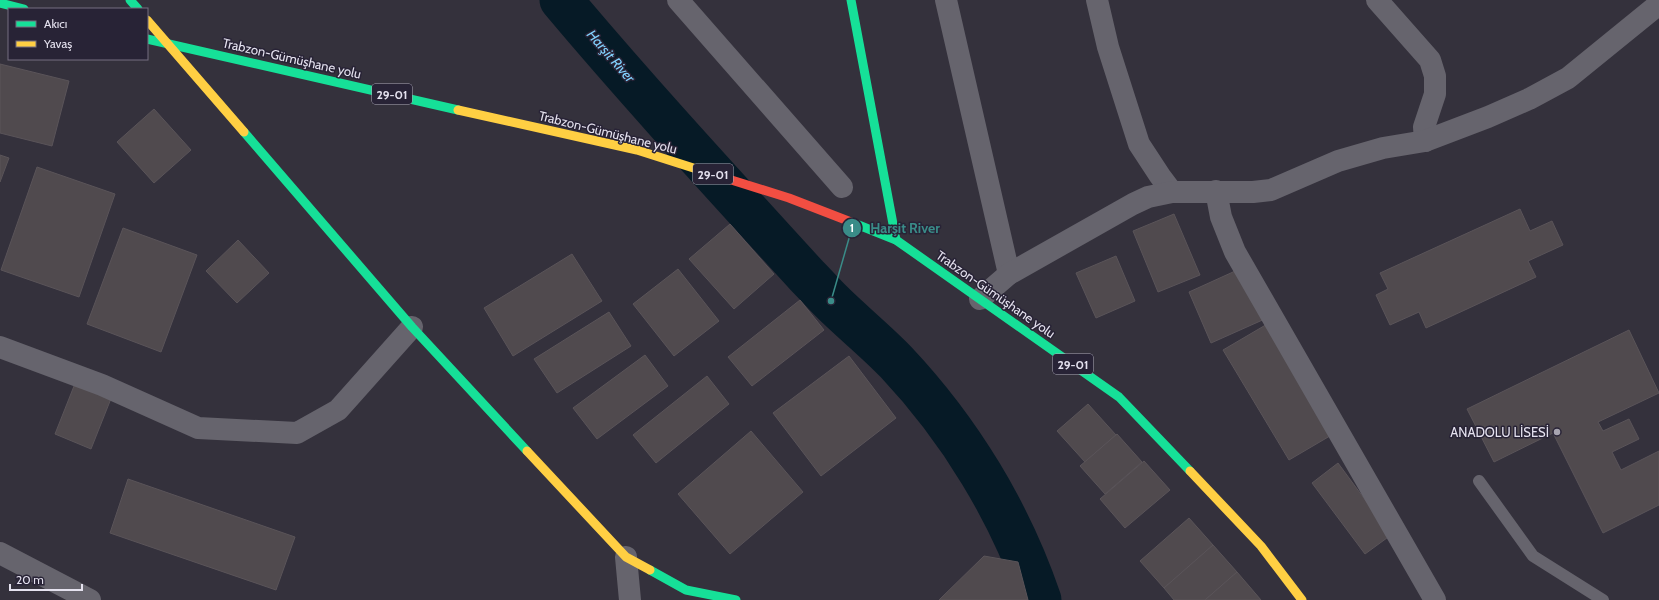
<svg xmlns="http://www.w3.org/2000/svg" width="1659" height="600" font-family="Cabin,sans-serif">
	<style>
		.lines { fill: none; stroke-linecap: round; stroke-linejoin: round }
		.river { stroke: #061a26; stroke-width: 43 }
		.building { fill: #504a4e; stroke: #5a5459 }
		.lane { stroke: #66646d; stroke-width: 12 }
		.street { stroke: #66646d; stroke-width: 22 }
		.fast { stroke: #16e098; stroke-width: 9 }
		.slow { stroke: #ffcf43; stroke-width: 9 }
		.jam { stroke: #f24e42; stroke-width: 9 }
		.poi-dot { fill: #a7a4b0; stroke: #282336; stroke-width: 1.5 }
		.labels { text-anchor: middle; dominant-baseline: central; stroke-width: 3; stroke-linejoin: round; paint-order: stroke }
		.shield { fill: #282336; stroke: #aca9b8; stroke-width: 1 }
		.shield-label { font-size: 12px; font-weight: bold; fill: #e5e2ef }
		.street-label { font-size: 13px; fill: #e5e2ef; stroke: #282336 }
		.poi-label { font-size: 13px; fill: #e5e2ef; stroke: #282336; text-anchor: end }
		.water-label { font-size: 14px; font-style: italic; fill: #81d2fe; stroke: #282336 }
		.leader { fill: none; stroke: #3a8c88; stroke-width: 1.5 }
		.callout-dot { fill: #3a8c88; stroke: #282336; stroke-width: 1.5 }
		.mark-label { font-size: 12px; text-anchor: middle; font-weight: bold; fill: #fff }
		.callout-label { font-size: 14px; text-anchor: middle; font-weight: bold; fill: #3a8c88; stroke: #282336; stroke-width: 3; stroke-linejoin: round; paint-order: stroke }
	</style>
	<rect width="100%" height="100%" fill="#34313c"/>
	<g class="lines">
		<path class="river" d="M 561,0 C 640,94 724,185 807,276 C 815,284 823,293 831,301 C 852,322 876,341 896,362 C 960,430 1010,512 1040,600"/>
	</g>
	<g class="building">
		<path d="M 0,64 L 69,81 L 52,146 L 0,133 Z"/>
		<path d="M 154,109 L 191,150 L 154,183 L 117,142 Z"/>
		<path d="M 0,155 L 9,158 L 0,182 Z"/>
		<path d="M 37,167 L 115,194 L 79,297 L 1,270 Z"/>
		<path d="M 1520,209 L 1530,231 L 1552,221 L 1563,245 L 1528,261 L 1536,277 L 1426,328 L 1419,312 L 1390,325 L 1376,295 L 1388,289 L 1380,273 Z"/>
		<path d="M 1174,214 L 1200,275 L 1158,292 L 1133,231 Z"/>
		<path d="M 730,224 L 774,274 L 734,309 L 689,259 Z"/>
		<path d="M 123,228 L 197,255 L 161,352 L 87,324 Z"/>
		<path d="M 238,240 L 269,273 L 237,303 L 206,271 Z"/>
		<path d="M 572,254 L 602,301 L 513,356 L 484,308 Z"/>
		<path d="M 1116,256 L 1135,301 L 1096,318 L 1076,273 Z"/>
		<path d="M 1244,267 L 1267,318 L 1211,343 L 1189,292 Z"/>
		<path d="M 678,269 L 719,321 L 674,356 L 633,304 Z"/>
		<path d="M 800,300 L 824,330 L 752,386 L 728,357 Z"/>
		<path d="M 609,312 L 631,346 L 557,393 L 534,359 Z"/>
		<path d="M 1269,323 L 1335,433 L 1289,460 L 1223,350 Z"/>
		<path d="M 1629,330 L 1659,393 L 1598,422 L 1603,431 L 1629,419 L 1639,439 L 1612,452 L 1621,470 L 1659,451 L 1659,505 L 1603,533 L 1553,433 L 1494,462 L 1467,409 Z"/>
		<path d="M 645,355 L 668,386 L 597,439 L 573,408 Z"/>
		<path d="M 849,356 L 896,418 L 821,476 L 773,413 Z"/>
		<path d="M 707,376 L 729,404 L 656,463 L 633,435 Z"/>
		<path d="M 76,381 L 112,396 L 91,449 L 55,434 Z"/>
		<path d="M 1088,404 L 1116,435 L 1085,462 L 1057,431 Z"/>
		<path d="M 751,431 L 803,492 L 730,554 L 678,494 Z"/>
		<path d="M 1117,434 L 1142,462 L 1105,494 L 1080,466 Z"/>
		<path d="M 1144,461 L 1170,490 L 1125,528 L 1100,499 Z"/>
		<path d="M 1338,463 L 1391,535 L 1365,554 L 1312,483 Z"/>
		<path d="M 128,479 L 295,537 L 276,590 L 110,533 Z"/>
		<path d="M 1189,518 L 1213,545 L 1164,588 L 1140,561 Z"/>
		<path d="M 1213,545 L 1237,572 L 1205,600 L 1174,600 L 1164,588 Z"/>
		<path d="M 984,556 L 1018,562 L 1028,600 L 939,600 Z"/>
		<path d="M 1237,572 L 1261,600 L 1205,600 Z"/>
	</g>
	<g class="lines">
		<path class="lane" d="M 1479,481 L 1533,556 L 1603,600"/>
		<g class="street">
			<path d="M 678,0 L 842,187"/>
			<path d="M 946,0 L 1009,274"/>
			<path d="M 1097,0 L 1108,47 L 1139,144 L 1160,176 L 1172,192"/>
			<path d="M 1377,0 L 1430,60 L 1435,76 L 1435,94 L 1424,127 L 1425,141"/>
			<path d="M 1216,191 L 1221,217 L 1235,252 L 1435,600"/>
			<path d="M 980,299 L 1009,274 L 1133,204 L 1148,197 L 1172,192 L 1253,192 L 1271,190 L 1338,161 L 1383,148 L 1425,141 L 1488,117 L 1529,99 L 1568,78 L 1659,4"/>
			<path d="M 0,347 L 102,385 L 198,428 L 297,433 L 338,410 L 412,327"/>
			<path d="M 0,553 L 90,600"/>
			<path d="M 626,557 L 630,600"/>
		</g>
		<g class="fast">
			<path d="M 130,0 L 138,9"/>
			<path d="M 851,0 L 896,240"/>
			<path d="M 0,3 L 24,9"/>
			<path d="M 147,39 L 458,110"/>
			<path d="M 244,132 L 412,327 L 527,451"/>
			<path d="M 851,222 L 896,240 L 1119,397 L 1190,471"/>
			<path d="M 650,570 L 686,590 L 736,600"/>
		</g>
		<g class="slow">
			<path d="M 147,20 L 244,132"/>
			<path d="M 458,110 L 637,150 L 706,172"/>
			<path d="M 527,451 L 626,557 L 650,570"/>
			<path d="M 1190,471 L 1261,546 L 1302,600"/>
		</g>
		<path class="jam" d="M 706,172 L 789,198 L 851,222"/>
	</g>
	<circle class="poi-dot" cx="1557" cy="432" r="4"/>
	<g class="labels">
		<g class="shield">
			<rect x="372" y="84" width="40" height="20" rx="3"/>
			<rect x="693" y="164" width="40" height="20" rx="3"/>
			<rect x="1053" y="354" width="40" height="20" rx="3"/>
		</g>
		<g class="shield-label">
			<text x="392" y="94">29-01</text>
			<text x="713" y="174">29-01</text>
			<text x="1073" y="364">29-01</text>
		</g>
		<g class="street-label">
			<text transform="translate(292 58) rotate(13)">Trabzon-Gümüşhane yolu</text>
			<text transform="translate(608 132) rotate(14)">Trabzon-Gümüşhane yolu</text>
			<text transform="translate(996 294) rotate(35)">Trabzon-Gümüşhane yolu</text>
		</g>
		<g class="poi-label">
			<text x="1549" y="432">ANADOLU LİSESİ</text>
		</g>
		<g class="water-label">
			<text transform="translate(611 56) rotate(49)">Harşit River</text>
		</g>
	</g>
	<path class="leader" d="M831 301L852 228"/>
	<g class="callout-dot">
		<circle cx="831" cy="301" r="4"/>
		<circle cx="852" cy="228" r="10"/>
	</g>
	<g class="mark-label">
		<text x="852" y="232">1</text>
	</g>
	<g class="callout-label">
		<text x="905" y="233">Harşit River</text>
	</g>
	<rect x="8" y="8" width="140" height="52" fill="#282336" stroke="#746f80"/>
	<rect x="16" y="21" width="20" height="6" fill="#16e098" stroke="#746f80"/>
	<text x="44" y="28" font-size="12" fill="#e5e2ef">Akıcı</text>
	<rect x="16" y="41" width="20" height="6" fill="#ffcf43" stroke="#746f80"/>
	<text x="44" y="48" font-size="12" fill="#e5e2ef">Yavaş</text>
	<path d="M10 584v6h72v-6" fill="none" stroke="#e5e2ef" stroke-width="2"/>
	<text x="16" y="584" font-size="12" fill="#e5e2ef" stroke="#282336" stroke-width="3" paint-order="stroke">20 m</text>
</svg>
